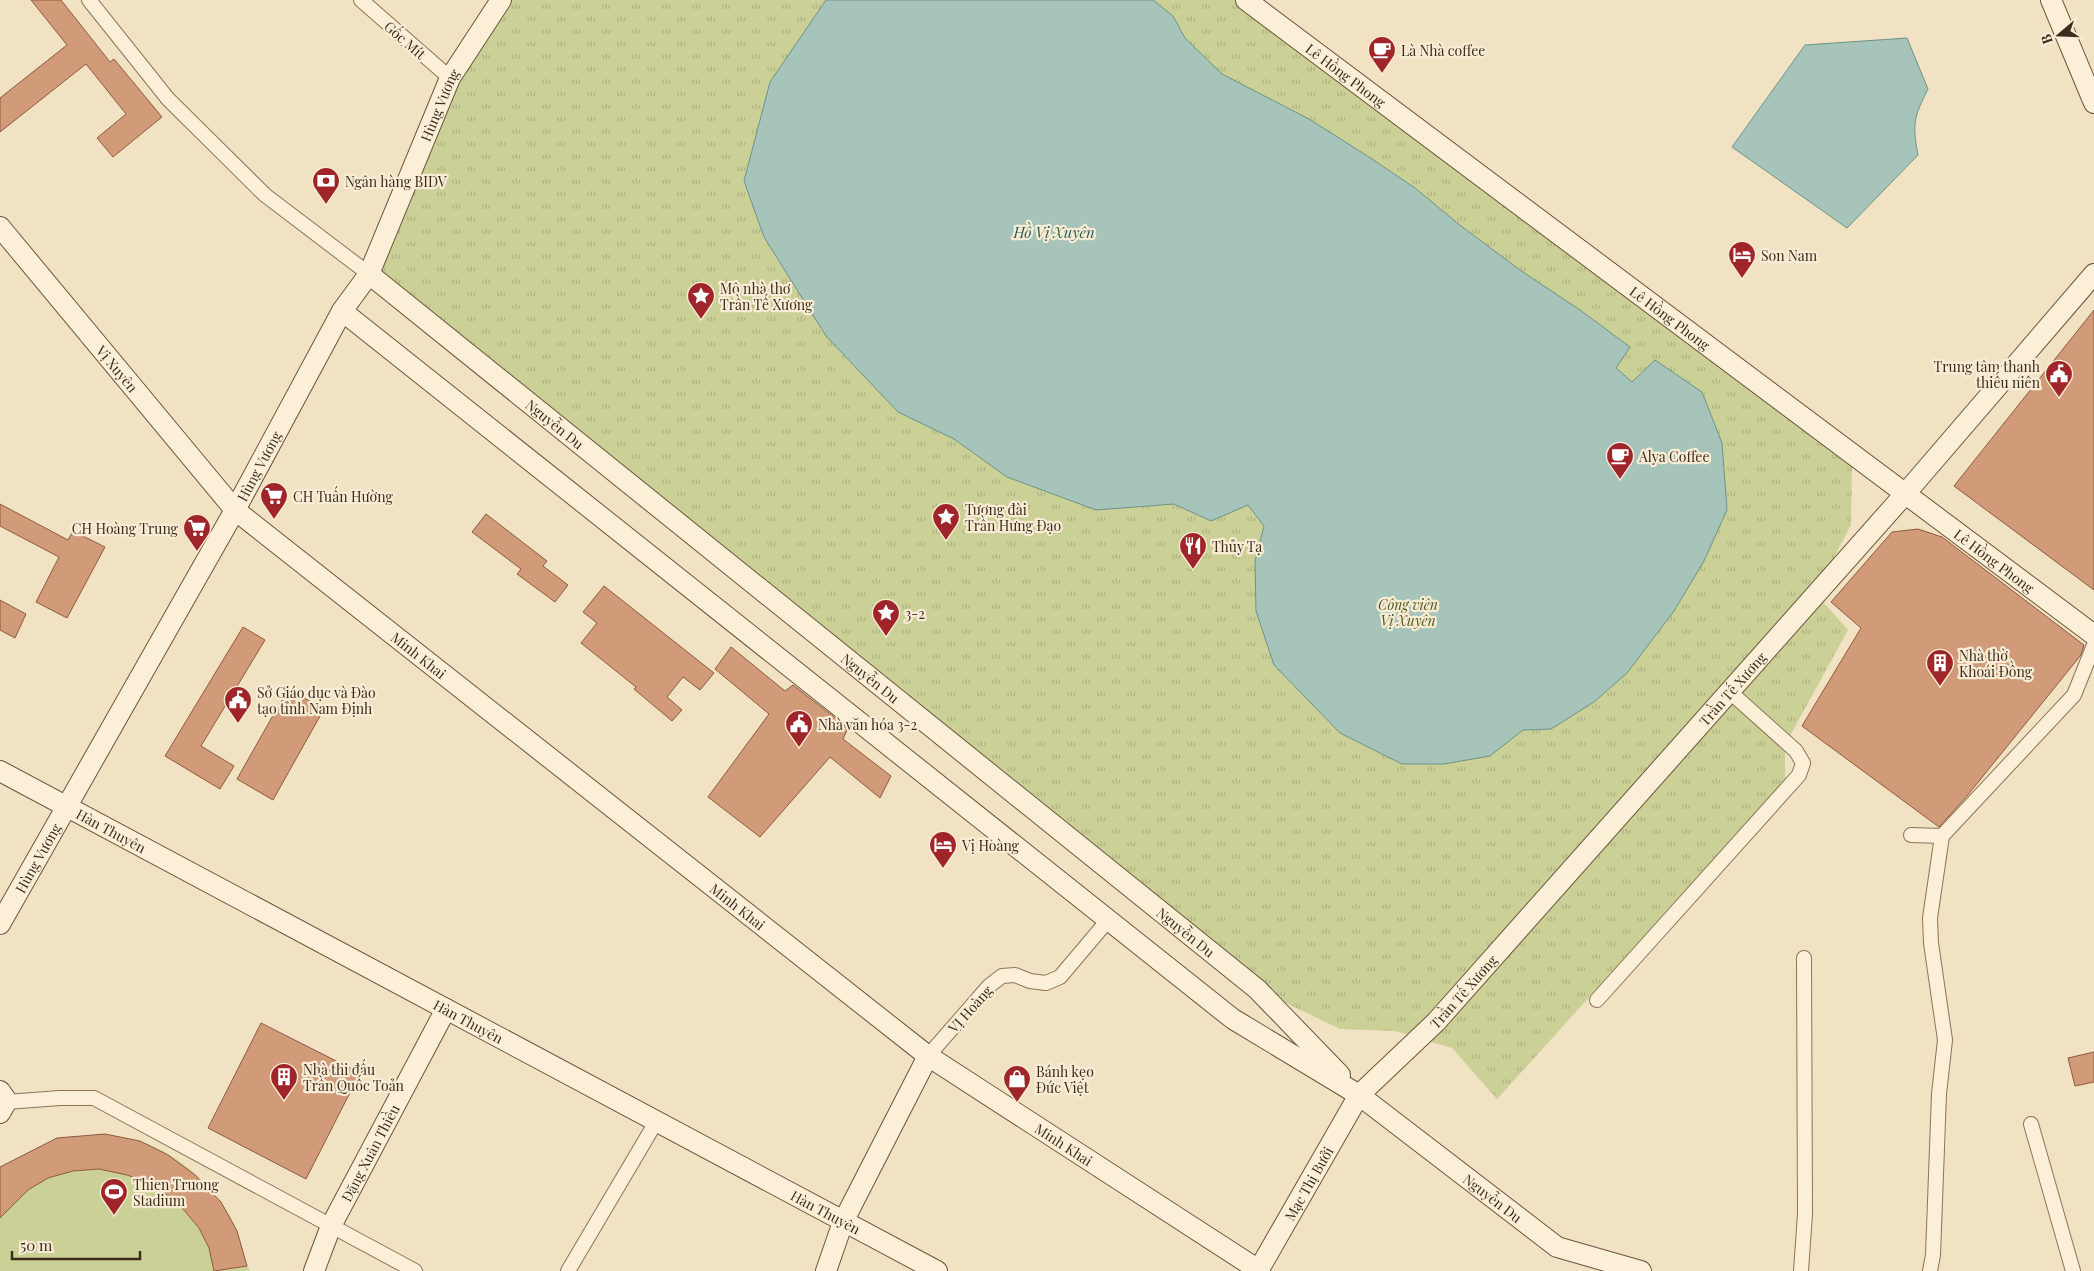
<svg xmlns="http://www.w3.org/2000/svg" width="2094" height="1271" font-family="'Playfair Display',serif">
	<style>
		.grass { fill: #cbd097 }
		.park { fill: url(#park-tufts) }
		.water { fill: #a6c4ba; stroke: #6c9388 }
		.building { fill: #d19a78; stroke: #8e5b3d }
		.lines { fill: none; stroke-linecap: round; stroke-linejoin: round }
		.street-casing { stroke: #8d7359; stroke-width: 16 }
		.secondary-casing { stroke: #6f543c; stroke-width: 22 }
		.street { stroke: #fbefd8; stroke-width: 14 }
		.secondary { stroke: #fbefd8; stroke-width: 20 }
		.labels { text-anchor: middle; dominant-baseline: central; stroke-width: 4.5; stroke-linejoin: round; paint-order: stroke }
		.street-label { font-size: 14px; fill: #3c2c1e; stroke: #f8ecd4 }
		.poi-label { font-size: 14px; fill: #3c2c1e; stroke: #f8ecd4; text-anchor: start }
		.park-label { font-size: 14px; font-style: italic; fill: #4e5a23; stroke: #f8ecd4 }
		.water-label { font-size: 15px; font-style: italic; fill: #2c5d58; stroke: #f8ecd4 }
	</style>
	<defs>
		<pattern id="park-tufts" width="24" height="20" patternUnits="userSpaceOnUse" patternTransform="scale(1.25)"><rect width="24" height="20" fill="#cbd097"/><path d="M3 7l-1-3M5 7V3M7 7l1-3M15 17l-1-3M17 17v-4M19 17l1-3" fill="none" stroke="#afb382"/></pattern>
	</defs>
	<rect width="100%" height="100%" fill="#f1e2c4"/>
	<path class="grass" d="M 105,1134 C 116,1136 128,1138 139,1141 C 180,1153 221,1192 237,1230 C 242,1244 243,1258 250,1271 L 0,1271 L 0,1167 L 57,1138 Z"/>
	<path class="park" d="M 501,0 L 1241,0 L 1852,460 L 1851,525 L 1815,593 L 1848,630 L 1785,745 L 1785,781 L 1497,1099 L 1452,1048 L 1395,1031 L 1340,1029 L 1257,989 L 369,274 L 450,78 Z"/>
	<g class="water">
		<path d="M 826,0 L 1153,0 L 1173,16 L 1185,38 L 1222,74 L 1309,119 L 1369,157 L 1415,188 L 1461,226 L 1520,270 L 1580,310 L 1630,347 L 1616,368 L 1632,382 L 1655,360 L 1702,392 L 1722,443 L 1727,510 L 1704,561 L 1674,611 L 1627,673 L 1594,702 L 1551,729 L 1523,730 L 1490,756 L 1444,764 L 1402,764 L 1340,733 L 1274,665 L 1256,611 L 1255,561 L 1264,526 L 1248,505 L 1211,521 L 1174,504 L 1096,510 L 1007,477 L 954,439 L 898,412 L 826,336 L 764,237 L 744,181 L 770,82 Z"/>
		<path d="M 1907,38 L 1928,89 C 1914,117 1912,123 1918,155 L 1847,228 L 1732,147 L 1805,45 Z"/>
	</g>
	<g class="building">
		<path d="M 31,0 L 61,0 L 110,62 L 114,59 L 162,117 L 113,157 L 97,138 L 126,114 L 86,64 L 0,132 L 0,98 L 67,45 Z"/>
		<path d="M 2094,310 L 2094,590 L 1954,486 Z"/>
		<path d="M 0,504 L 68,540 L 73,531 L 105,547 L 67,618 L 36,602 L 59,557 L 0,526 Z"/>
		<path d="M 486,514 L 547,561 L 543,566 L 568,585 L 555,602 L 517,574 L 521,569 L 472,532 Z"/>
		<path d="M 1918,529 L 1942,537 L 2084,645 L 2081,655 L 1967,796 L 1939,827 L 1802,726 L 1861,628 L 1831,602 L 1892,532 Z"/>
		<path d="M 604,586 L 714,673 L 700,690 L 683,677 L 667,697 L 682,710 L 672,721 L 634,689 L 636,687 L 581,643 L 597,623 L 583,612 Z"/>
		<path d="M 0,600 L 26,614 L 15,638 L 0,630 Z"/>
		<path d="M 243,627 L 265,640 L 201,746 L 234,766 L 220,789 L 165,756 Z"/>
		<path d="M 731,647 L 785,691 L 793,685 L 848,728 L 843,739 L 891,776 L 880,798 L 830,757 L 760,837 L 708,797 L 769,714 L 715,669 Z"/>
		<path d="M 288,689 L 324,709 L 273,800 L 237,779 Z"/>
		<path d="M 261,1023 L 360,1073 L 306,1179 L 208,1128 Z"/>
		<path d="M 2094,1052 L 2094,1082 L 2075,1086 L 2068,1058 Z"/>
		<path d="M 105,1134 L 140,1141 L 168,1155 L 195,1175 L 221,1202 L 237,1231 L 247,1266 L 214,1271 L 209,1248 L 199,1228 L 178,1203 L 152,1184 L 127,1175 L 99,1169 L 73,1171 L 48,1178 L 28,1190 L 0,1218 L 0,1167 L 57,1138 Z"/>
	</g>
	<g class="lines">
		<defs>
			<g id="street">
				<path d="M 89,0 L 168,99 L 265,195 L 369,274"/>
				<path d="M 361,0 L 450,78"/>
				<path d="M 1911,835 L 1942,836 L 2074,695 L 2094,645"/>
				<path d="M 1597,1000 L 1799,775 L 1803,763 L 1796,751 L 1729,691"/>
				<path d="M 928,1056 L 989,986 L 1002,976 L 1015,975 L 1030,981 L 1046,983 L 1060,977 L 1109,919"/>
				<path d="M 6,1102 L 60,1098 L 94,1098 L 415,1271"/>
				<path d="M 2031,1124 L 2073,1271"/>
				<path d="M 568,1271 L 656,1122"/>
				<path d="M 1801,1271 L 1805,1214 L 1804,958"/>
				<path d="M 1930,1271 L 1933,1255 L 1939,1094 L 1945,1040 L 1931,943 L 1930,918 L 1942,836"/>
			</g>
			<g id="secondary">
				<path id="s1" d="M 1246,0 L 2094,635"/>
				<path d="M 2051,0 L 2094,103"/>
				<path id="s2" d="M 0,227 L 235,510 L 928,1056 L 1260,1271"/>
				<path id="s3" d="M 369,274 L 1257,989 L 1340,1075"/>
				<path id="s4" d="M 342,311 L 1233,1019 L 1359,1095 L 1557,1247 L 1641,1271"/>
				<path id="s5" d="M 0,771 L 937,1271"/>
				<path id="s6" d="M 0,924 L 235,510 L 342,311 L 369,274 L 450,78 L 501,0"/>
				<path d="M 0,1091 L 7,1101 L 0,1113"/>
				<path id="s7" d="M 314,1271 L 331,1226 L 446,1009"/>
				<path d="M 826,1271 L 843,1222 L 928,1056"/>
				<path id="s8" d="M 1258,1271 L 1359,1095 L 1436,1022 L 1905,494 L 2094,274"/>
			</g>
		</defs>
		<use href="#street" class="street-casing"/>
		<use href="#secondary" class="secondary-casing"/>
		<use href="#street" class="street"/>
		<use href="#secondary" class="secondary"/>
	</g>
	<defs>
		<symbol id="cafe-pin" viewBox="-11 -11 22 30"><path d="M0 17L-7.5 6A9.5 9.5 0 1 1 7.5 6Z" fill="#a0252a" stroke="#f8ecd4"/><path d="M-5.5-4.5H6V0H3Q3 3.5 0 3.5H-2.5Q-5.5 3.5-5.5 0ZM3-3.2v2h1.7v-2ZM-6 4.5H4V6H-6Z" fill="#fff"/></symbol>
		<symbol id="bank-pin" viewBox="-11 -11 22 30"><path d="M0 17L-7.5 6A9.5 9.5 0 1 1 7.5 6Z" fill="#a0252a" stroke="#f8ecd4"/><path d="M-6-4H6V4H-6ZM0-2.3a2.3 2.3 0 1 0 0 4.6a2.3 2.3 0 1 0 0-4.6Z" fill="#fff"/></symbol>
		<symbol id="hotel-pin" viewBox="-11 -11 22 30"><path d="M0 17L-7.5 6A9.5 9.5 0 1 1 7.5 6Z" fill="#a0252a" stroke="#f8ecd4"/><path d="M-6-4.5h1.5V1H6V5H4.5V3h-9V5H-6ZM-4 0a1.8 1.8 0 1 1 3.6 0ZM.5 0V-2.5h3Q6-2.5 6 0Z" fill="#fff"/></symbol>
		<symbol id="sight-pin" viewBox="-11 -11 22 30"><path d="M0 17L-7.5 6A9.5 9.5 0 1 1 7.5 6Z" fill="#a0252a" stroke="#f8ecd4"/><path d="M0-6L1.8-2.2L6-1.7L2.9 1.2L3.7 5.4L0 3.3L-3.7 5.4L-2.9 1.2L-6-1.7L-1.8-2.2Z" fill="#fff"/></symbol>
		<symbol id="civic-pin" viewBox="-11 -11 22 30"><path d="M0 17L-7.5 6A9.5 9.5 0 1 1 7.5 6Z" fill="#a0252a" stroke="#f8ecd4"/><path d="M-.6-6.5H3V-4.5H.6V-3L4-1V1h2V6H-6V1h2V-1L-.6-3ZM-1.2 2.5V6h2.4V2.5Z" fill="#fff"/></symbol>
		<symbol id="supermarket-pin" viewBox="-11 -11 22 30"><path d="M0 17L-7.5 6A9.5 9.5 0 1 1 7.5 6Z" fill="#a0252a" stroke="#f8ecd4"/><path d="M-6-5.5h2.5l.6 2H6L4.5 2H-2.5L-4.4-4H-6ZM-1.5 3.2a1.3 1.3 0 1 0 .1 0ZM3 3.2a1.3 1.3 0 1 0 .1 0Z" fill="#fff"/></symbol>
		<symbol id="restaurant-pin" viewBox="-11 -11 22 30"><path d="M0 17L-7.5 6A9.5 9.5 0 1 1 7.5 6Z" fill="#a0252a" stroke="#f8ecd4"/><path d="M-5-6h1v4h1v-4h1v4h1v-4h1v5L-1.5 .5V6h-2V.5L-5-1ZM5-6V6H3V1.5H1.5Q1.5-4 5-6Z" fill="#fff"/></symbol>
		<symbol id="building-pin" viewBox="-11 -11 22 30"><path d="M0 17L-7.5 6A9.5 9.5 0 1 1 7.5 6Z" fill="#a0252a" stroke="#f8ecd4"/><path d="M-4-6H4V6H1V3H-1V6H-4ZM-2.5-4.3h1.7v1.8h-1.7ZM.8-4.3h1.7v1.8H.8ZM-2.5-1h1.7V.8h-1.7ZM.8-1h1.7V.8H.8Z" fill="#fff"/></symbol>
		<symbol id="shop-pin" viewBox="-11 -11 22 30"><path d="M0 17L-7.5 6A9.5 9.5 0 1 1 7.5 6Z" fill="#a0252a" stroke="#f8ecd4"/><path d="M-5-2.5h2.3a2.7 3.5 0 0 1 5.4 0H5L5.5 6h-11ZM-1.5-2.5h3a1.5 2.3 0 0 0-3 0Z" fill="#fff"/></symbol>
		<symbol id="stadium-pin" viewBox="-11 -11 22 30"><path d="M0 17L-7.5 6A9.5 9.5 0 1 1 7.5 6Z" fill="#a0252a" stroke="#f8ecd4"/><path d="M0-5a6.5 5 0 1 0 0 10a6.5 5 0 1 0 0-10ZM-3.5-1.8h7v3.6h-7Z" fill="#fff"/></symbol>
	</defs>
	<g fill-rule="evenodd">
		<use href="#cafe-pin" x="1366" y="34" width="32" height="43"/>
		<use href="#bank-pin" x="310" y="165" width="32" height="43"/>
		<use href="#hotel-pin" x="1726" y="239" width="32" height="43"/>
		<use href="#sight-pin" x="685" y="280" width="32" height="43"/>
		<use href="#civic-pin" x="2043" y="358" width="32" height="43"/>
		<use href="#cafe-pin" x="1604" y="440" width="32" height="43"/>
		<use href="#supermarket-pin" x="258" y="480" width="32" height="43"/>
		<use href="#sight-pin" x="930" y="501" width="32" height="43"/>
		<use href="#supermarket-pin" x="181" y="512" width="32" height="43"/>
		<use href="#restaurant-pin" x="1177" y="530" width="32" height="43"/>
		<use href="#sight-pin" x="870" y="597" width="32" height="43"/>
		<use href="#building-pin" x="1924" y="647" width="32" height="43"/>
		<use href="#civic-pin" x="222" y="684" width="32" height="43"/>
		<use href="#civic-pin" x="783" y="708" width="32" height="43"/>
		<use href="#hotel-pin" x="927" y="829" width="32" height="43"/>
		<use href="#building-pin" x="268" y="1061" width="32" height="43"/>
		<use href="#shop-pin" x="1001" y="1063" width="32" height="43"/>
		<use href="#stadium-pin" x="98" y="1176" width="32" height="43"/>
	</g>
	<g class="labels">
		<g class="street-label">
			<text transform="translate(405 40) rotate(41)">Gốc Mít</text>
			<text stroke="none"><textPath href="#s1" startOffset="125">Lê Hồng Phong</textPath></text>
			<text stroke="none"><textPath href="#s6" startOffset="931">Hùng Vương</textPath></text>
			<text stroke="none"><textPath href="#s1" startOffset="530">Lê Hồng Phong</textPath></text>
			<text stroke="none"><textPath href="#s2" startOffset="184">Vị Xuyên</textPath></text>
			<text stroke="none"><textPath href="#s3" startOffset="239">Nguyễn Du</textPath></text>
			<text stroke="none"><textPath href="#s6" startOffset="526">Hùng Vương</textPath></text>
			<text stroke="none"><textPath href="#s1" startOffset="935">Lê Hồng Phong</textPath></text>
			<text stroke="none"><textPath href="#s2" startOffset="602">Minh Khai</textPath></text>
			<text stroke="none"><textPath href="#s3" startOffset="644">Nguyễn Du</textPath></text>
			<text stroke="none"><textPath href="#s8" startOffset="755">Trần Tế Xương</textPath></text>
			<text stroke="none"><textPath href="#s5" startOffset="126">Hàn Thuyên</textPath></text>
			<text stroke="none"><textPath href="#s6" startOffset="76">Hùng Vương</textPath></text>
			<text stroke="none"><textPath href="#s2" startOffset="1008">Minh Khai</textPath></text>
			<text stroke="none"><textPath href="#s3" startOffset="1049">Nguyễn Du</textPath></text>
			<text stroke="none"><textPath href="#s8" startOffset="350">Trần Tế Xương</textPath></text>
			<text transform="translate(970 1009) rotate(-48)">VỊ Hoàng</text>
			<text stroke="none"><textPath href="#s5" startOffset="531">Hàn Thuyên</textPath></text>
			<text stroke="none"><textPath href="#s2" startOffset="1412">Minh Khai</textPath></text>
			<text stroke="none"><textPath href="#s7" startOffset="131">Đặng Xuân Thiều</textPath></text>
			<text stroke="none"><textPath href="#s8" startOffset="101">Mạc Thị Bưởi</textPath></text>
			<text stroke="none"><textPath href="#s4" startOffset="1454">Nguyễn Du</textPath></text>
			<text stroke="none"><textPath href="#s5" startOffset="936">Hàn Thuyên</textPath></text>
		</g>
		<g class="poi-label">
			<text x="1401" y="50">Là Nhà coffee</text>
			<text x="345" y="181">Ngân hàng BIDV</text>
			<text x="1761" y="255">Son Nam</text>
			<text x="720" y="288">Mộ nhà thơ<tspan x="720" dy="16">Trần Tế Xương</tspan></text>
			<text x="2040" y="366" text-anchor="end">Trung tâm thanh<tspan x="2040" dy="16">thiếu niên</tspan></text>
			<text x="1639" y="456">Alya Coffee</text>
			<text x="293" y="496">CH Tuấn Hường</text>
			<text x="965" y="509">Tượng đài<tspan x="965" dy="16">Trần Hưng Đạo</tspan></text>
			<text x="178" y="528" text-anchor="end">CH Hoàng Trung</text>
			<text x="1212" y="546">Thủy Tạ</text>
			<text x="905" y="613">3-2</text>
			<text x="1959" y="655">Nhà thờ<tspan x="1959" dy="16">Khoái Đồng</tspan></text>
			<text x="257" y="692">Sở Giáo dục và Đào<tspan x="257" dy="16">tạo tỉnh Nam Định</tspan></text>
			<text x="818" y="724">Nhà văn hóa 3-2</text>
			<text x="962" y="845">Vị Hoàng</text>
			<text x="303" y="1069">Nhà thi đấu<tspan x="303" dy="16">Trần Quốc Toản</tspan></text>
			<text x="1036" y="1071">Bánh kẹo<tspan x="1036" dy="16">Đức Việt</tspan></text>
			<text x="133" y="1184">Thien Truong<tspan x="133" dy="16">Stadium</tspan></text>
		</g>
		<g class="park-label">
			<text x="1408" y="604">Công viên<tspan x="1408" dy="16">Vị Xuyên</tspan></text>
		</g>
		<g class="water-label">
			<text x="1054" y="232">Hồ Vị Xuyên</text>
		</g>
	</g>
	<g transform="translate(2059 35) rotate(251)" stroke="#f8ecd4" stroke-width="4" paint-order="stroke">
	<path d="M0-4L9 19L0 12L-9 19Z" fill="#3c2c1e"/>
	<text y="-8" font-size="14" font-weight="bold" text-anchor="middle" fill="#3c2c1e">B</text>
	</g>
	<path d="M12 1251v8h128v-8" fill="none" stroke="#3c2c1e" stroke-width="2.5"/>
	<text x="20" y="1251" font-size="15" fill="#3c2c1e" stroke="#f8ecd4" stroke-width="4" paint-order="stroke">50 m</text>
</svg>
